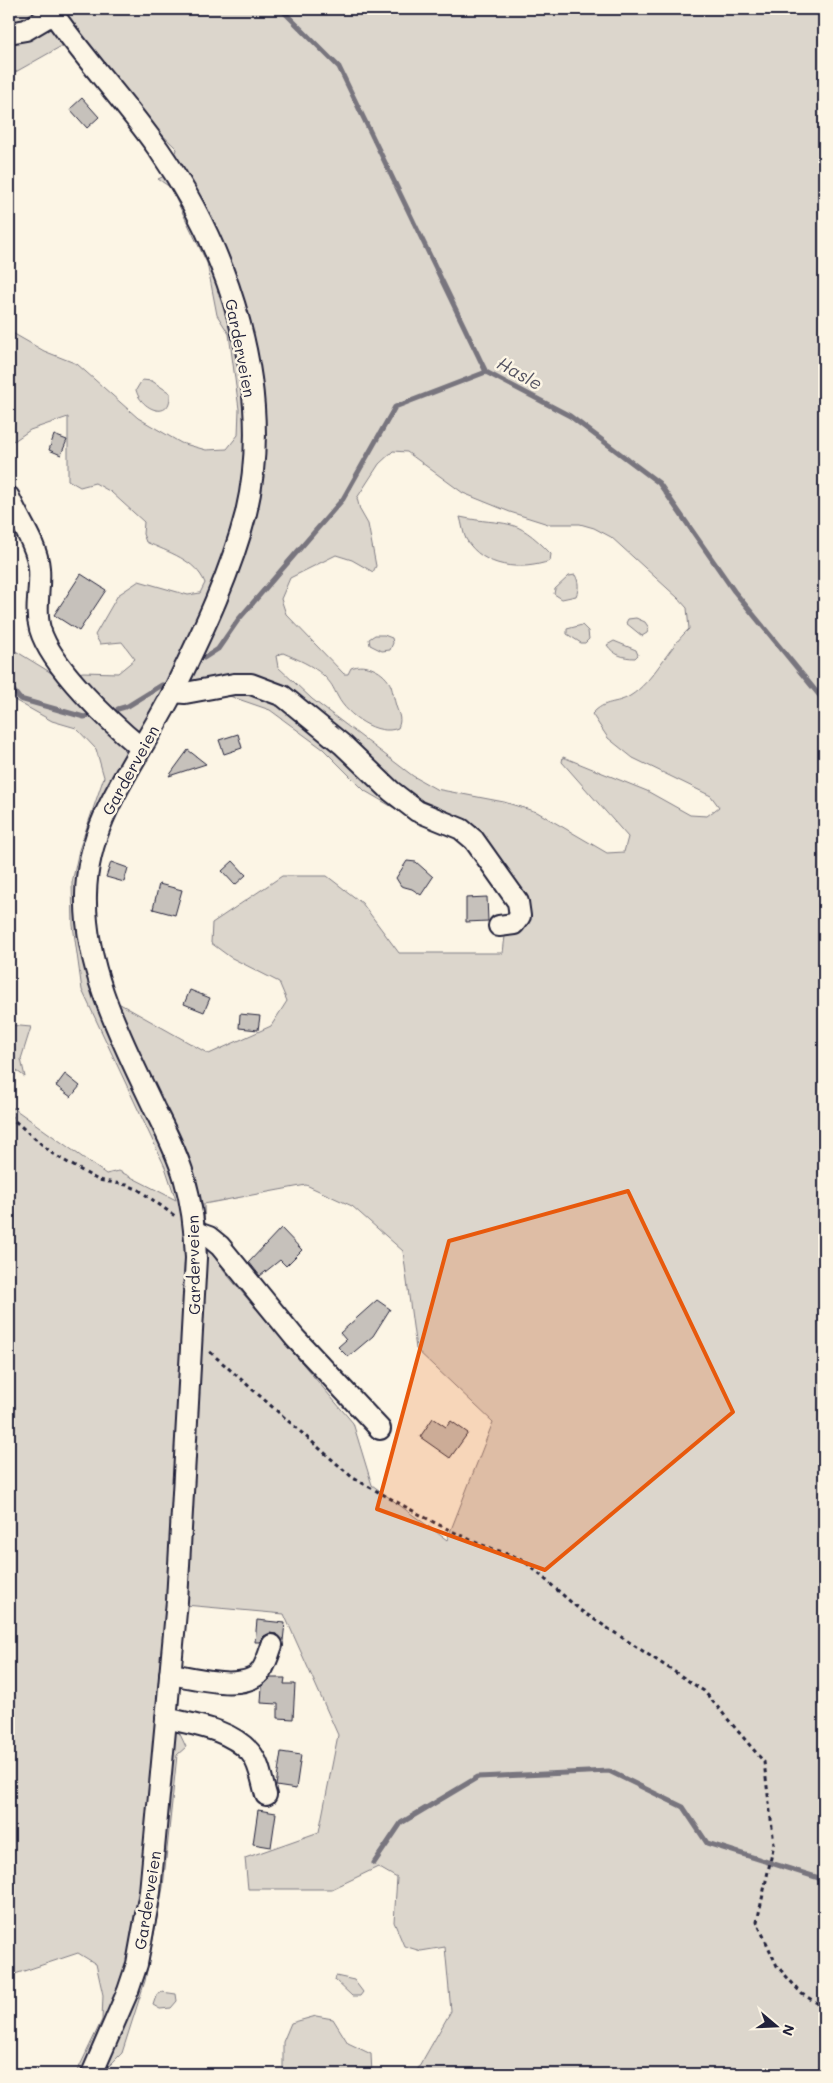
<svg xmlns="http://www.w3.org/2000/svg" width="833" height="2083" font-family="Mali,sans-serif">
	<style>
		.green { fill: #dcd6cc; stroke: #7f7c84; fill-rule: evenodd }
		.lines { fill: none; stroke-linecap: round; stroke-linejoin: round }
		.stream { stroke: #78757e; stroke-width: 5 }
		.building { fill: #c6c1bb; stroke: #22223b }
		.minor-casing { stroke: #22223b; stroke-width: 24 }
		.path { stroke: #22223b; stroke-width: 3; stroke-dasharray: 4 4; stroke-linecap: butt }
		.minor { stroke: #fcf5e5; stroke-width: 20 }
		.marked { fill: #e8590c; fill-opacity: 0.2; stroke: #e8590c; stroke-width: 4; stroke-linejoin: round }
		.labels { text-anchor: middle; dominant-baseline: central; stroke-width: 5; stroke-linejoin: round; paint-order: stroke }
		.street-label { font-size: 16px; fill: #22223b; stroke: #fcf5e5 }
		.water-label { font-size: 18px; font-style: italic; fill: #545362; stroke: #fcf5e5 }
	</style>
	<rect width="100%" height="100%" fill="#fcf5e5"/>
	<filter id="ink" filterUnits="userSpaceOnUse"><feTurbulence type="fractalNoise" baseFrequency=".02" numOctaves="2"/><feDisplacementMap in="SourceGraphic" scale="10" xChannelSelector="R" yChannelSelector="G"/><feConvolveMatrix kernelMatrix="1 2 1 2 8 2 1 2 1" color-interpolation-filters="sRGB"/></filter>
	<g filter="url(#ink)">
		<g class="green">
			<path d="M 9,9 L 824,9 L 824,2074 L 415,2074 L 451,2011 L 445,1947 L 421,1951 L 404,1946 L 394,1922 L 397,1878 L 378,1867 L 332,1889 L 248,1889 L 245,1858 L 319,1832 L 338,1735 L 284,1614 L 185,1605 L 180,1651 L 178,1730 L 186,1747 L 177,1755 L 163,1887 L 145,1981 L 122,2053 L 101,2074 L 76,2074 L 102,2020 L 103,1995 L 96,1964 L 78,1953 L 9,1976 L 9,1105 L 106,1174 L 119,1171 L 176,1200 L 165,1167 L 82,990 L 73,925 L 72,883 L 79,850 L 104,777 L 96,749 L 76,728 L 52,721 L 9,697 L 9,647 L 58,677 L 83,672 L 118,673 L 135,659 L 122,642 L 100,644 L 95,635 L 118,595 L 139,581 L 188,595 L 200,593 L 205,583 C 196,560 168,552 146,542 L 143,534 L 144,522 L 111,492 L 95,483 L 80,487 L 68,480 L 68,417 L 30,430 L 14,441 L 9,436 L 9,331 L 44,351 L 77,364 L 138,418 L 181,443 L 206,450 L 227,449 L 238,435 L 239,409 L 229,334 L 217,315 L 207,263 L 170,187 L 158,179 L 171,173 L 177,149 L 67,43 L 12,74 L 9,79 ZM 393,451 L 407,452 L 463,493 L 510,512 L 548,524 L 580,524 L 594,528 L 611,537 L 678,598 L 687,608 L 689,629 C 668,648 653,682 630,696 C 615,705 606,699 592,714 L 608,738 L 633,758 L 711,796 L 719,807 L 707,816 L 690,815 L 647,791 L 563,757 L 562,762 L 628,837 L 624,852 L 607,853 L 537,812 L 504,802 L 436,789 L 413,776 L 312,699 L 278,667 L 276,656 L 283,653 C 297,659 312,665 323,675 C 333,685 332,686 338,697 C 347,715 378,737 398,728 C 402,719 399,715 396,706 C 394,699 393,692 391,686 C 385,671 365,662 351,668 L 348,674 L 344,674 L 286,614 L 281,599 L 290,578 L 336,555 L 352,560 L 373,572 L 376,566 L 368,524 L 360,510 L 357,498 L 379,464 ZM 215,691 L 270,710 L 323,749 L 365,791 L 413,819 L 463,841 L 509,902 L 503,953 L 399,953 L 362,903 L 327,876 L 282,876 L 212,923 L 211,943 L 230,957 L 279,982 L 287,1001 L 271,1026 L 209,1054 L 113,1000 L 98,946 L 94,903 L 107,824 L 134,771 L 181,702 ZM 306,1185 L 352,1206 L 403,1251 L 416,1349 L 493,1422 L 447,1540 L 372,1485 L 353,1423 L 229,1277 L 205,1244 L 204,1204 Z"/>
			<path d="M 142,380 L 152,381 L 170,393 C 172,422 141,410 136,390 Z"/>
			<path d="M 460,517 C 507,527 513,514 551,554 L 550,561 C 521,571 483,568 466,539 C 463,533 462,523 460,517 Z"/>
			<path d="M 575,575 C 579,581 579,590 576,596 L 562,599 L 554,594 L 555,589 L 569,576 Z"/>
			<path d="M 636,618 L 645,622 L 649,628 L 647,633 L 642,636 L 626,623 L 628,619 Z"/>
			<path d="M 582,625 L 588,631 L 589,639 L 585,643 L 581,643 L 567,634 L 567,629 Z"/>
			<path d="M 375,635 L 384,635 L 392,638 L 393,643 L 390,650 L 382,651 L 370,645 L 369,639 Z"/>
			<path d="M 614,641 L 636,650 L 638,655 L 635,658 C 623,658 614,655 607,645 Z"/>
			<path d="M 9,1025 L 31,1027 L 21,1059 L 25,1077 L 9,1065 Z"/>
			<path d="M 336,1976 L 354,1980 L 363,1992 L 360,1996 L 352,1996 L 335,1980 Z"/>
			<path d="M 162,1992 L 176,1994 L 177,2001 L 171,2008 L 160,2009 L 153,2005 L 156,1996 Z"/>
			<path d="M 316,2016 L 333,2019 L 348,2043 L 371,2054 L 372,2074 L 283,2074 L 283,2042 L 291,2023 Z"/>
		</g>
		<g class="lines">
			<g class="stream">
				<path d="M 281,9 L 339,67 L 486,372 L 570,416 L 659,483 L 734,591 L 824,701"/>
				<path d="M 204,658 L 218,649 L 238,620 L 343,499 L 395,407 L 486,372"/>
				<path d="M 9,685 L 20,699 L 84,717 L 88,716"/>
				<path d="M 118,709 L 128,706 L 162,685"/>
				<path d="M 374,1863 L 401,1823 L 478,1777 L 609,1771 L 683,1807 L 707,1843 L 819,1878 L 824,1889"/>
			</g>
		</g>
		<g class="building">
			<path d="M 82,98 L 99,117 L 87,128 L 70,109 Z"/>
			<path d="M 54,435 L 67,440 L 61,455 L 49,450 Z"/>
			<path d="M 81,574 L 106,590 L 79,631 L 54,615 Z"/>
			<path d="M 238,734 L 242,748 L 224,754 L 219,740 Z"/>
			<path d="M 188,750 L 206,764 L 169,776 Z"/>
			<path d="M 233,861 L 246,875 L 235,885 L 222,871 Z"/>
			<path d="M 407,861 L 416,862 L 433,877 L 421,895 L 412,889 L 401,886 L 396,878 Z"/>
			<path d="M 111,862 L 128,868 L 124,882 L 106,877 Z"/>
			<path d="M 159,884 L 182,890 L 175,915 L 153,909 Z"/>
			<path d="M 487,897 L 488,921 L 466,922 L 466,898 Z"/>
			<path d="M 190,990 L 210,998 L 204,1012 L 184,1004 Z"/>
			<path d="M 240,1014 L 260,1016 L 258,1030 L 239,1028 Z"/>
			<path d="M 65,1074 L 80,1086 L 71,1097 L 56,1086 Z"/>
			<path d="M 281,1228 L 302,1250 L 286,1266 L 280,1260 L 260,1276 L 249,1262 Z"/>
			<path d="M 377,1300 L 390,1309 L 373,1336 L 348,1357 L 338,1347 L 346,1340 L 340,1333 Z"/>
			<path d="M 433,1418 L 446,1427 L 451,1421 L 468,1433 L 450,1458 L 420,1437 Z"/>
			<path d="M 257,1620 L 285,1623 L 283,1641 L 276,1634 L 270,1633 L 264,1636 L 260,1642 L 255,1642 Z"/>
			<path d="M 271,1678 L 285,1678 L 284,1684 L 295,1684 L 293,1719 L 278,1718 L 278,1704 L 261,1703 L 262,1686 Z"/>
			<path d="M 281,1752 L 301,1755 L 296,1789 L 276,1786 Z"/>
			<path d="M 258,1810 L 276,1813 L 271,1847 L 253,1844 Z"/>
		</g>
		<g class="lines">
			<defs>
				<g id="minor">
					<path d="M 50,9 C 83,58 125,101 159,150 C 229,251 275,389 246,513 C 231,572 204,629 177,684 C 144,754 87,814 86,895 C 84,970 123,1042 154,1108 C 165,1130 177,1153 184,1177 C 192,1204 195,1230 196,1258 L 177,1601 L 150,1892 L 137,1964 L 128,1991 L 92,2074"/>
					<path d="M 9,33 L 26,30 L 53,14"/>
					<path d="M 9,497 C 18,519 37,544 39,568 C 41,589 34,608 40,629 C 51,667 110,722 141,748"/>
					<path d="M 173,692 L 185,693 L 234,684 L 251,684 L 283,696 L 343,745 L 391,791 L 417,811 L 461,829 L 474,840 L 518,902 L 520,916 L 514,924 L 499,926"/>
					<path d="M 195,1232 L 209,1237 L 220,1246 L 295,1338 L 380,1429"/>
					<path d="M 170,1674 C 193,1677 245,1693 261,1671 C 266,1664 269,1654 272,1645"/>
					<path d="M 166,1718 C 195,1725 229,1729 250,1752 C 260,1763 262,1782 266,1795"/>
				</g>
			</defs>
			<use href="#minor" class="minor-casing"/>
			<g class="path">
				<path d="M 9,1116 L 53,1154 L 98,1180 L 127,1185 L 139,1190 L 175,1216"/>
				<path d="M 210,1352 L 353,1478 L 437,1524 L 477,1543 L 522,1559 L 580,1610 L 704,1691 L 764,1762 L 774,1844 L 757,1922 L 777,1966 L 802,1994 L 824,2007"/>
			</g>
			<use href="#minor" class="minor"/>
		</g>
	</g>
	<path class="marked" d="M 628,1191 L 733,1412 L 545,1570 L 377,1509 L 449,1241 Z"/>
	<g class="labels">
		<g class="street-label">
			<text transform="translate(241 348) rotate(79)">Garderveien</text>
			<text transform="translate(130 770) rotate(-61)">Garderveien</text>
			<text transform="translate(193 1265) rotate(-91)">Garderveien</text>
			<text transform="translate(147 1900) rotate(-81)">Garderveien</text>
		</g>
		<g class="water-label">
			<text transform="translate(520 373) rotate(29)">Hasle</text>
		</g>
	</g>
	<rect width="833" height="2083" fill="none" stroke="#fcf5e5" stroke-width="30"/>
	<rect x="15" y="15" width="803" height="2053" fill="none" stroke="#22223b" stroke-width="2" filter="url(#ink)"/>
	<g transform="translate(776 2026) rotate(109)" stroke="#fcf5e5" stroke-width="4" paint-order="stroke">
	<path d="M0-4L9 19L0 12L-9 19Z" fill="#22223b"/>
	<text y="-8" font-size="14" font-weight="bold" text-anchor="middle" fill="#22223b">N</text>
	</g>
</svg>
